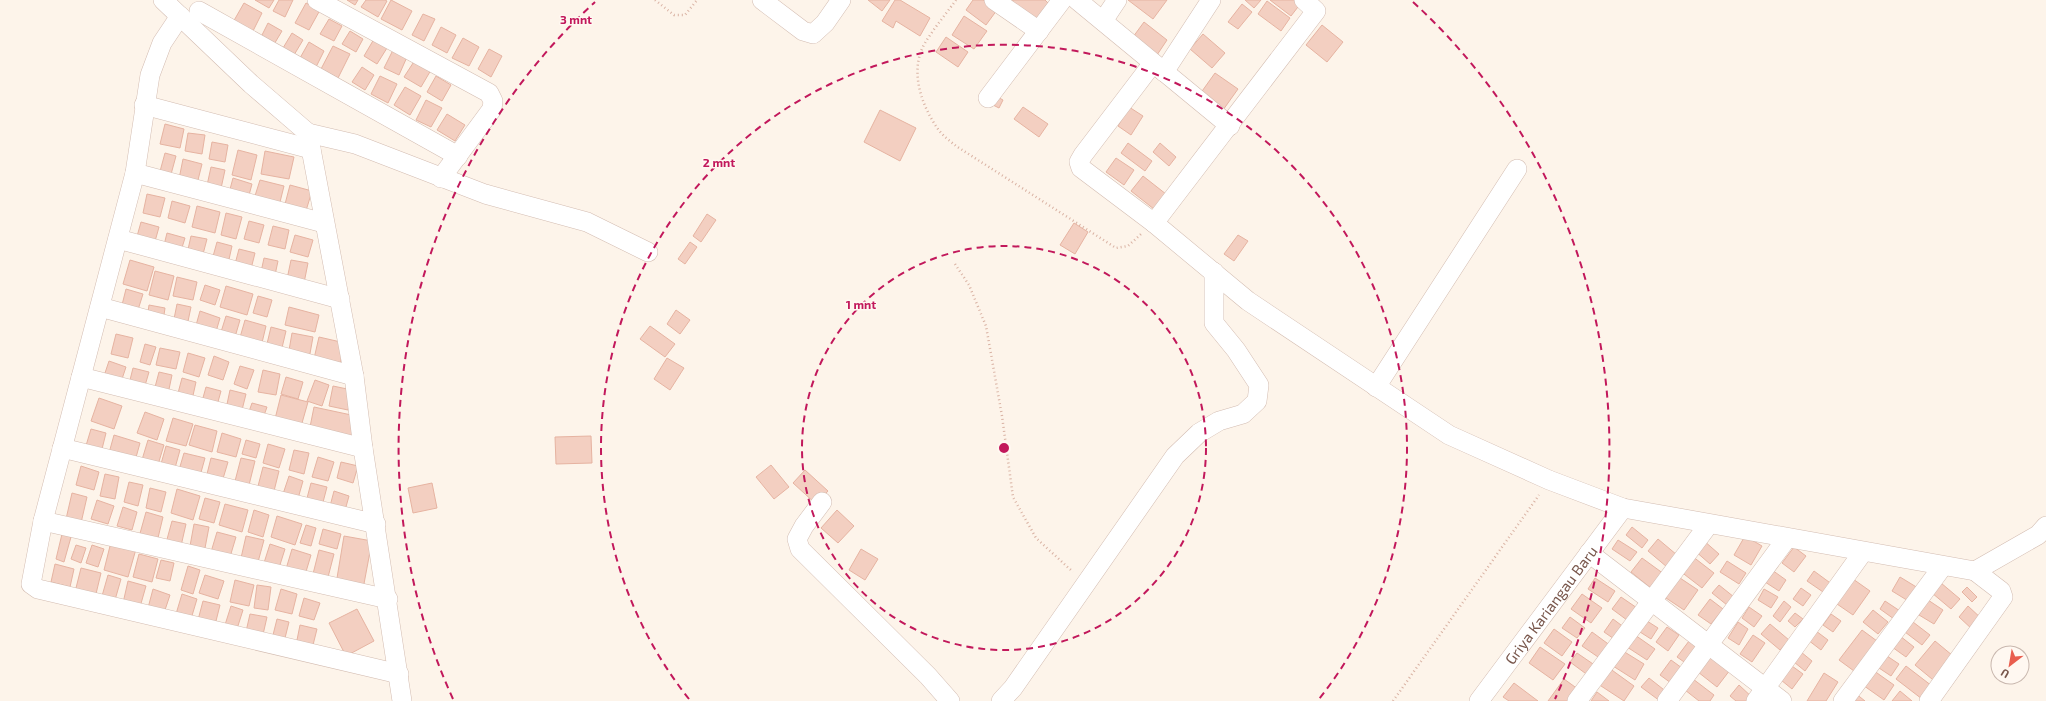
<svg xmlns="http://www.w3.org/2000/svg" width="2046" height="701" font-family="'Exo 2',sans-serif">
	<style>
		.building { fill: #f3cfc1; stroke: #e6b3a1 }
		.lines { fill: none; stroke-linecap: round; stroke-linejoin: round }
		.minor-casing { stroke: #d3bcb1; stroke-width: 20 }
		.path { stroke: #d9b2a3; stroke-width: 2.5; stroke-dasharray: 1 3; stroke-linecap: butt }
		.minor { stroke: #fff; stroke-width: 19 }
		.ring { fill: none; stroke: #c2185b; stroke-width: 2; stroke-dasharray: 7 5 }
		.labels { text-anchor: middle; dominant-baseline: central; stroke-width: 3; stroke-linejoin: round; paint-order: stroke }
		.street-label { font-size: 15px; fill: #79574c; stroke: #fff8f1 }
		.centre { fill: #c2185b; stroke: #fff8f1; stroke-width: 2 }
		.ring-label { font-size: 12px; text-anchor: middle; font-weight: bold; fill: #c2185b; stroke: #fff8f1; stroke-width: 3; stroke-linejoin: round; paint-order: stroke }
	</style>
	<rect width="100%" height="100%" fill="#fdf4ea"/>
	<g class="building">
		<path d="M 255,0 L 274,0 L 269,8 Z"/>
		<path d="M 279,0 L 293,0 L 285,17 L 273,11 Z"/>
		<path d="M 347,0 L 358,0 L 355,5 Z"/>
		<path d="M 366,0 L 385,0 L 387,1 L 378,17 L 361,7 Z"/>
		<path d="M 391,0 L 412,11 L 402,30 L 381,19 Z"/>
		<path d="M 868,0 L 890,0 L 882,11 Z"/>
		<path d="M 895,0 L 900,0 L 930,18 L 920,36 L 896,21 L 893,28 L 882,21 Z"/>
		<path d="M 973,0 L 983,0 L 997,10 L 986,25 L 966,10 Z"/>
		<path d="M 1013,0 L 1045,0 L 1048,3 L 1035,21 L 1011,4 Z"/>
		<path d="M 1128,0 L 1167,0 L 1153,19 Z"/>
		<path d="M 1245,0 L 1261,0 L 1254,8 Z"/>
		<path d="M 1270,0 L 1296,0 L 1301,3 L 1291,16 Z"/>
		<path d="M 1267,1 L 1290,18 L 1281,31 L 1258,14 Z"/>
		<path d="M 244,3 L 262,13 L 251,35 L 232,24 Z"/>
		<path d="M 306,3 L 320,10 L 309,30 L 295,23 Z"/>
		<path d="M 1242,4 L 1252,12 L 1238,29 L 1228,22 Z"/>
		<path d="M 423,14 L 435,19 L 424,41 L 412,35 Z"/>
		<path d="M 964,16 L 987,31 L 974,49 L 952,35 Z"/>
		<path d="M 329,19 L 342,26 L 334,41 L 320,34 Z"/>
		<path d="M 1144,22 L 1167,40 L 1157,55 L 1133,37 Z"/>
		<path d="M 268,23 L 282,31 L 273,46 L 260,39 Z"/>
		<path d="M 1322,25 L 1343,42 L 1327,62 L 1306,45 Z"/>
		<path d="M 441,27 L 456,35 L 447,53 L 432,45 Z"/>
		<path d="M 350,31 L 363,39 L 356,52 L 342,44 Z"/>
		<path d="M 292,33 L 303,40 L 294,55 L 283,48 Z"/>
		<path d="M 1203,34 L 1225,53 L 1212,68 L 1190,49 Z"/>
		<path d="M 946,37 L 968,52 L 958,67 L 936,52 Z"/>
		<path d="M 463,38 L 479,47 L 469,66 L 452,58 Z"/>
		<path d="M 374,39 L 387,48 L 377,64 L 364,56 Z"/>
		<path d="M 309,42 L 324,51 L 316,67 L 300,58 Z"/>
		<path d="M 333,46 L 350,54 L 338,78 L 321,69 Z"/>
		<path d="M 489,49 L 502,56 L 491,77 L 478,69 Z"/>
		<path d="M 393,50 L 407,57 L 399,75 L 384,68 Z"/>
		<path d="M 415,60 L 431,70 L 421,87 L 404,77 Z"/>
		<path d="M 362,67 L 374,75 L 365,90 L 352,82 Z"/>
		<path d="M 1215,73 L 1238,89 L 1223,110 L 1200,94 Z"/>
		<path d="M 380,76 L 397,84 L 388,103 L 371,94 Z"/>
		<path d="M 436,76 L 451,85 L 442,101 L 427,92 Z"/>
		<path d="M 405,87 L 421,96 L 410,115 L 394,105 Z"/>
		<path d="M 994,95 L 1003,100 L 999,108 L 989,103 Z"/>
		<path d="M 426,100 L 442,108 L 431,127 L 416,120 Z"/>
		<path d="M 1023,107 L 1048,124 L 1039,137 L 1014,119 Z"/>
		<path d="M 1129,107 L 1143,116 L 1131,135 L 1118,126 Z"/>
		<path d="M 880,110 L 916,128 L 900,161 L 864,142 Z"/>
		<path d="M 447,114 L 465,125 L 455,141 L 437,130 Z"/>
		<path d="M 165,124 L 184,129 L 180,148 L 160,144 Z"/>
		<path d="M 188,133 L 205,135 L 202,154 L 185,151 Z"/>
		<path d="M 212,142 L 228,145 L 225,162 L 209,159 Z"/>
		<path d="M 1128,143 L 1152,161 L 1145,171 L 1121,153 Z"/>
		<path d="M 1160,143 L 1176,157 L 1169,166 L 1153,152 Z"/>
		<path d="M 238,150 L 257,155 L 251,180 L 232,175 Z"/>
		<path d="M 265,151 L 294,157 L 289,179 L 261,174 Z"/>
		<path d="M 165,153 L 176,156 L 170,178 L 159,175 Z"/>
		<path d="M 1116,158 L 1134,170 L 1124,185 L 1106,172 Z"/>
		<path d="M 183,159 L 202,164 L 197,184 L 179,179 Z"/>
		<path d="M 211,167 L 225,170 L 220,193 L 206,190 Z"/>
		<path d="M 1143,176 L 1171,198 L 1159,213 L 1131,191 Z"/>
		<path d="M 233,178 L 252,184 L 248,199 L 229,193 Z"/>
		<path d="M 260,180 L 284,186 L 279,206 L 254,199 Z"/>
		<path d="M 290,185 L 312,191 L 305,214 L 284,208 Z"/>
		<path d="M 147,194 L 165,198 L 160,217 L 143,213 Z"/>
		<path d="M 172,201 L 190,206 L 185,223 L 168,218 Z"/>
		<path d="M 197,206 L 220,212 L 215,233 L 192,227 Z"/>
		<path d="M 226,213 L 242,217 L 236,239 L 221,235 Z"/>
		<path d="M 707,214 L 716,220 L 701,242 L 693,236 Z"/>
		<path d="M 249,221 L 264,225 L 259,243 L 244,239 Z"/>
		<path d="M 141,222 L 159,227 L 154,245 L 136,240 Z"/>
		<path d="M 1074,223 L 1088,232 L 1075,254 L 1060,245 Z"/>
		<path d="M 273,226 L 289,230 L 285,249 L 268,245 Z"/>
		<path d="M 167,233 L 185,238 L 180,254 L 163,249 Z"/>
		<path d="M 295,235 L 313,240 L 308,257 L 290,252 Z"/>
		<path d="M 1238,235 L 1248,241 L 1234,261 L 1224,254 Z"/>
		<path d="M 191,236 L 207,239 L 202,258 L 187,254 Z"/>
		<path d="M 217,242 L 232,246 L 228,264 L 212,260 Z"/>
		<path d="M 690,242 L 697,247 L 685,264 L 678,259 Z"/>
		<path d="M 239,249 L 255,253 L 250,273 L 234,268 Z"/>
		<path d="M 264,258 L 278,261 L 275,275 L 261,272 Z"/>
		<path d="M 130,260 L 154,267 L 147,291 L 123,284 Z"/>
		<path d="M 291,260 L 308,263 L 303,288 L 286,284 Z"/>
		<path d="M 155,271 L 174,276 L 168,300 L 149,295 Z"/>
		<path d="M 177,277 L 197,282 L 193,300 L 173,296 Z"/>
		<path d="M 205,285 L 220,290 L 215,305 L 200,300 Z"/>
		<path d="M 226,286 L 253,294 L 247,315 L 220,307 Z"/>
		<path d="M 126,289 L 143,294 L 137,313 L 121,309 Z"/>
		<path d="M 258,296 L 272,300 L 267,317 L 253,313 Z"/>
		<path d="M 177,304 L 191,307 L 187,326 L 173,324 Z"/>
		<path d="M 149,305 L 165,308 L 163,322 L 147,319 Z"/>
		<path d="M 289,307 L 319,315 L 315,332 L 285,325 Z"/>
		<path d="M 676,310 L 690,320 L 680,334 L 667,324 Z"/>
		<path d="M 200,311 L 220,318 L 215,335 L 195,329 Z"/>
		<path d="M 226,316 L 240,320 L 235,337 L 221,332 Z"/>
		<path d="M 245,320 L 266,326 L 261,347 L 239,341 Z"/>
		<path d="M 650,326 L 675,344 L 665,357 L 640,339 Z"/>
		<path d="M 271,327 L 286,331 L 281,352 L 266,348 Z"/>
		<path d="M 292,333 L 313,337 L 309,359 L 288,356 Z"/>
		<path d="M 116,334 L 133,338 L 128,358 L 111,354 Z"/>
		<path d="M 319,337 L 345,343 L 339,369 L 313,363 Z"/>
		<path d="M 145,344 L 156,347 L 150,365 L 140,362 Z"/>
		<path d="M 160,348 L 180,352 L 176,369 L 156,365 Z"/>
		<path d="M 188,353 L 205,358 L 199,377 L 183,372 Z"/>
		<path d="M 214,356 L 229,362 L 223,380 L 208,375 Z"/>
		<path d="M 667,358 L 684,368 L 670,390 L 654,379 Z"/>
		<path d="M 109,361 L 126,367 L 121,382 L 104,376 Z"/>
		<path d="M 240,366 L 254,370 L 247,389 L 234,384 Z"/>
		<path d="M 133,368 L 149,372 L 144,389 L 129,384 Z"/>
		<path d="M 263,370 L 280,374 L 276,395 L 258,392 Z"/>
		<path d="M 159,372 L 172,375 L 168,394 L 154,391 Z"/>
		<path d="M 286,377 L 303,382 L 298,399 L 281,394 Z"/>
		<path d="M 182,378 L 196,382 L 192,400 L 177,397 Z"/>
		<path d="M 315,380 L 329,385 L 322,406 L 307,401 Z"/>
		<path d="M 333,386 L 352,390 L 348,410 L 329,406 Z"/>
		<path d="M 206,387 L 221,391 L 216,409 L 201,405 Z"/>
		<path d="M 230,390 L 246,394 L 241,414 L 226,409 Z"/>
		<path d="M 281,395 L 308,402 L 300,430 L 274,423 Z"/>
		<path d="M 99,398 L 122,406 L 114,429 L 91,421 Z"/>
		<path d="M 252,403 L 267,407 L 262,421 L 247,417 Z"/>
		<path d="M 314,407 L 356,416 L 350,441 L 309,432 Z"/>
		<path d="M 145,412 L 164,419 L 157,440 L 137,433 Z"/>
		<path d="M 173,418 L 193,424 L 186,446 L 166,441 Z"/>
		<path d="M 195,425 L 217,431 L 212,452 L 189,445 Z"/>
		<path d="M 91,429 L 106,433 L 101,453 L 85,449 Z"/>
		<path d="M 222,433 L 241,439 L 236,457 L 217,452 Z"/>
		<path d="M 114,435 L 140,443 L 135,461 L 109,453 Z"/>
		<path d="M 591,436 L 592,463 L 556,464 L 555,437 Z"/>
		<path d="M 148,440 L 164,445 L 157,468 L 141,463 Z"/>
		<path d="M 246,440 L 260,444 L 256,458 L 242,454 Z"/>
		<path d="M 268,444 L 285,449 L 279,468 L 263,463 Z"/>
		<path d="M 166,446 L 180,450 L 175,468 L 161,464 Z"/>
		<path d="M 294,450 L 309,453 L 304,474 L 289,470 Z"/>
		<path d="M 184,453 L 205,458 L 200,476 L 179,470 Z"/>
		<path d="M 318,457 L 334,462 L 328,481 L 312,477 Z"/>
		<path d="M 211,458 L 228,462 L 222,482 L 206,478 Z"/>
		<path d="M 241,458 L 255,461 L 248,489 L 234,485 Z"/>
		<path d="M 341,462 L 358,466 L 353,483 L 337,478 Z"/>
		<path d="M 771,465 L 789,487 L 774,499 L 756,477 Z"/>
		<path d="M 81,466 L 99,472 L 94,490 L 76,485 Z"/>
		<path d="M 263,467 L 279,471 L 273,495 L 257,490 Z"/>
		<path d="M 805,470 L 828,491 L 816,504 L 793,483 Z"/>
		<path d="M 105,474 L 119,477 L 115,499 L 100,496 Z"/>
		<path d="M 289,476 L 303,481 L 297,502 L 282,497 Z"/>
		<path d="M 129,482 L 143,485 L 138,506 L 124,502 Z"/>
		<path d="M 311,483 L 327,487 L 322,506 L 306,502 Z"/>
		<path d="M 432,483 L 437,508 L 413,513 L 408,488 Z"/>
		<path d="M 150,488 L 166,492 L 161,512 L 146,508 Z"/>
		<path d="M 177,489 L 200,496 L 193,520 L 171,513 Z"/>
		<path d="M 334,491 L 349,496 L 344,514 L 329,510 Z"/>
		<path d="M 72,493 L 87,497 L 81,523 L 66,519 Z"/>
		<path d="M 205,498 L 220,502 L 214,523 L 199,519 Z"/>
		<path d="M 97,500 L 114,506 L 108,524 L 91,519 Z"/>
		<path d="M 225,504 L 248,510 L 242,532 L 219,525 Z"/>
		<path d="M 123,507 L 137,512 L 132,530 L 117,526 Z"/>
		<path d="M 254,510 L 269,515 L 263,537 L 248,532 Z"/>
		<path d="M 837,510 L 854,526 L 838,543 L 821,528 Z"/>
		<path d="M 146,512 L 163,517 L 157,542 L 139,537 Z"/>
		<path d="M 277,516 L 302,524 L 295,545 L 271,537 Z"/>
		<path d="M 172,521 L 186,524 L 181,546 L 166,543 Z"/>
		<path d="M 194,524 L 209,527 L 205,548 L 190,546 Z"/>
		<path d="M 306,525 L 316,528 L 311,546 L 300,543 Z"/>
		<path d="M 1632,527 L 1648,540 L 1642,548 L 1626,535 Z"/>
		<path d="M 323,529 L 341,534 L 337,549 L 319,544 Z"/>
		<path d="M 217,532 L 236,537 L 230,557 L 211,552 Z"/>
		<path d="M 62,534 L 71,537 L 64,562 L 56,559 Z"/>
		<path d="M 246,536 L 264,540 L 258,562 L 241,558 Z"/>
		<path d="M 344,536 L 372,541 L 363,589 L 336,584 Z"/>
		<path d="M 1745,536 L 1762,546 L 1751,565 L 1734,555 Z"/>
		<path d="M 1658,539 L 1677,555 L 1667,567 L 1648,551 Z"/>
		<path d="M 1618,540 L 1637,552 L 1630,561 L 1612,549 Z"/>
		<path d="M 1703,540 L 1719,554 L 1710,564 L 1694,550 Z"/>
		<path d="M 111,542 L 136,549 L 128,577 L 104,570 Z"/>
		<path d="M 270,544 L 285,549 L 278,571 L 263,566 Z"/>
		<path d="M 76,545 L 86,548 L 81,563 L 71,559 Z"/>
		<path d="M 92,545 L 104,549 L 98,567 L 86,563 Z"/>
		<path d="M 1794,547 L 1806,556 L 1794,572 L 1782,563 Z"/>
		<path d="M 292,549 L 311,555 L 305,575 L 286,569 Z"/>
		<path d="M 861,549 L 878,559 L 865,580 L 849,570 Z"/>
		<path d="M 319,550 L 334,554 L 327,581 L 312,578 Z"/>
		<path d="M 139,554 L 158,559 L 152,582 L 133,577 Z"/>
		<path d="M 1692,556 L 1714,573 L 1702,588 L 1680,571 Z"/>
		<path d="M 1642,558 L 1664,574 L 1652,589 L 1631,572 Z"/>
		<path d="M 161,560 L 174,563 L 170,581 L 156,578 Z"/>
		<path d="M 1727,561 L 1746,573 L 1739,584 L 1720,572 Z"/>
		<path d="M 55,564 L 74,569 L 70,587 L 51,582 Z"/>
		<path d="M 188,566 L 200,570 L 193,594 L 181,590 Z"/>
		<path d="M 81,568 L 101,573 L 95,598 L 75,592 Z"/>
		<path d="M 1772,570 L 1786,580 L 1779,591 L 1765,582 Z"/>
		<path d="M 1814,571 L 1833,585 L 1826,594 L 1807,581 Z"/>
		<path d="M 1674,574 L 1698,590 L 1684,610 L 1660,594 Z"/>
		<path d="M 108,575 L 121,579 L 115,600 L 102,596 Z"/>
		<path d="M 205,575 L 224,581 L 218,599 L 199,593 Z"/>
		<path d="M 1900,577 L 1918,588 L 1910,602 L 1892,591 Z"/>
		<path d="M 1595,578 L 1615,591 L 1608,602 L 1588,589 Z"/>
		<path d="M 1853,579 L 1870,591 L 1853,615 L 1837,604 Z"/>
		<path d="M 235,580 L 254,585 L 249,606 L 230,602 Z"/>
		<path d="M 128,581 L 146,586 L 140,607 L 123,603 Z"/>
		<path d="M 1941,583 L 1960,599 L 1951,609 L 1932,593 Z"/>
		<path d="M 257,585 L 271,587 L 268,610 L 254,608 Z"/>
		<path d="M 1719,585 L 1734,597 L 1727,605 L 1712,593 Z"/>
		<path d="M 1967,587 L 1977,597 L 1972,602 L 1962,592 Z"/>
		<path d="M 1801,588 L 1811,595 L 1803,606 L 1793,599 Z"/>
		<path d="M 153,589 L 170,595 L 164,613 L 148,608 Z"/>
		<path d="M 281,589 L 297,594 L 292,614 L 275,610 Z"/>
		<path d="M 1764,589 L 1778,597 L 1771,608 L 1758,600 Z"/>
		<path d="M 182,594 L 197,599 L 191,619 L 176,614 Z"/>
		<path d="M 1582,594 L 1602,608 L 1591,623 L 1571,609 Z"/>
		<path d="M 1621,597 L 1640,610 L 1631,623 L 1612,609 Z"/>
		<path d="M 304,598 L 320,603 L 314,620 L 299,616 Z"/>
		<path d="M 1710,599 L 1723,609 L 1711,624 L 1698,615 Z"/>
		<path d="M 1928,600 L 1943,610 L 1934,624 L 1919,615 Z"/>
		<path d="M 203,601 L 220,605 L 215,625 L 198,620 Z"/>
		<path d="M 1784,601 L 1791,607 L 1780,622 L 1773,616 Z"/>
		<path d="M 1885,601 L 1900,611 L 1894,619 L 1880,609 Z"/>
		<path d="M 231,606 L 243,610 L 236,632 L 224,628 Z"/>
		<path d="M 1968,606 L 1983,620 L 1973,630 L 1959,617 Z"/>
		<path d="M 1749,607 L 1762,616 L 1754,627 L 1742,618 Z"/>
		<path d="M 357,609 L 374,641 L 346,656 L 329,623 Z"/>
		<path d="M 1873,610 L 1888,622 L 1878,634 L 1863,622 Z"/>
		<path d="M 1795,613 L 1803,619 L 1795,627 L 1788,621 Z"/>
		<path d="M 250,614 L 267,617 L 262,639 L 245,636 Z"/>
		<path d="M 1831,614 L 1841,621 L 1833,632 L 1823,625 Z"/>
		<path d="M 1570,617 L 1585,628 L 1577,638 L 1562,628 Z"/>
		<path d="M 277,619 L 289,622 L 284,642 L 272,639 Z"/>
		<path d="M 1613,619 L 1629,631 L 1620,643 L 1604,632 Z"/>
		<path d="M 1647,621 L 1658,628 L 1651,639 L 1640,632 Z"/>
		<path d="M 1738,622 L 1748,629 L 1739,645 L 1728,638 Z"/>
		<path d="M 1913,622 L 1930,635 L 1922,645 L 1905,632 Z"/>
		<path d="M 1770,624 L 1789,640 L 1780,650 L 1761,634 Z"/>
		<path d="M 300,625 L 317,629 L 312,649 L 296,645 Z"/>
		<path d="M 1667,627 L 1679,635 L 1668,651 L 1656,642 Z"/>
		<path d="M 1554,629 L 1572,642 L 1562,656 L 1544,643 Z"/>
		<path d="M 1862,630 L 1877,641 L 1854,671 L 1839,660 Z"/>
		<path d="M 1816,631 L 1828,640 L 1821,650 L 1808,640 Z"/>
		<path d="M 1592,632 L 1611,646 L 1601,659 L 1582,646 Z"/>
		<path d="M 1635,635 L 1655,649 L 1647,660 L 1627,647 Z"/>
		<path d="M 1753,635 L 1765,643 L 1752,662 L 1740,654 Z"/>
		<path d="M 1900,636 L 1914,647 L 1906,657 L 1892,647 Z"/>
		<path d="M 1689,641 L 1699,648 L 1687,664 L 1677,657 Z"/>
		<path d="M 1935,641 L 1958,660 L 1938,684 L 1915,665 Z"/>
		<path d="M 1540,647 L 1565,664 L 1553,680 L 1529,663 Z"/>
		<path d="M 1623,651 L 1644,664 L 1635,680 L 1613,666 Z"/>
		<path d="M 1801,652 L 1812,661 L 1805,671 L 1794,662 Z"/>
		<path d="M 1577,653 L 1596,666 L 1589,676 L 1570,662 Z"/>
		<path d="M 1884,654 L 1899,664 L 1891,676 L 1876,666 Z"/>
		<path d="M 1711,656 L 1730,670 L 1717,687 L 1698,672 Z"/>
		<path d="M 1671,660 L 1682,668 L 1671,683 L 1660,675 Z"/>
		<path d="M 1792,666 L 1803,674 L 1792,689 L 1781,680 Z"/>
		<path d="M 1906,666 L 1932,686 L 1922,699 L 1896,679 Z"/>
		<path d="M 1609,668 L 1634,686 L 1624,701 L 1598,684 Z"/>
		<path d="M 1870,668 L 1894,685 L 1884,700 L 1860,683 Z"/>
		<path d="M 1824,673 L 1838,682 L 1826,701 L 1807,701 Z"/>
		<path d="M 1649,678 L 1668,693 L 1660,701 L 1641,687 Z"/>
		<path d="M 1564,679 L 1582,692 L 1576,701 L 1548,701 Z"/>
		<path d="M 1693,679 L 1714,695 L 1710,701 L 1699,701 L 1685,690 Z"/>
		<path d="M 1514,683 L 1538,701 L 1509,701 L 1503,697 Z"/>
		<path d="M 1739,685 L 1754,699 L 1753,701 L 1736,701 L 1730,696 Z"/>
		<path d="M 1900,691 L 1912,701 L 1892,701 Z"/>
		<path d="M 1597,692 L 1609,701 L 1591,701 Z"/>
		<path d="M 1855,693 L 1865,701 L 1848,701 Z"/>
	</g>
	<g class="lines">
		<defs>
			<g id="minor">
				<path d="M 163,0 L 251,84 L 308,133 L 354,376 L 363,448 L 402,701"/>
				<path d="M 317,0 L 489,93 L 493,101 L 492,109 L 441,178"/>
				<path d="M 762,0 L 803,31 L 813,34 L 825,23 L 841,0"/>
				<path d="M 994,0 L 1039,31"/>
				<path d="M 1077,0 L 1230,126"/>
				<path d="M 199,11 L 458,156"/>
				<path d="M 180,16 L 162,43 L 150,75 L 135,173 L 43,521 L 31,584 L 38,589 L 399,674"/>
				<path d="M 1103,21 L 1117,0"/>
				<path d="M 1153,63 L 1083,155 L 1079,162 L 1081,168 L 1154,223 L 1248,301 L 1449,435 L 1549,480 L 1623,508 L 1975,571 L 2038,535 L 2046,526"/>
				<path d="M 1164,72 L 1211,0"/>
				<path d="M 988,98 L 1062,0"/>
				<path d="M 144,105 L 311,149"/>
				<path d="M 308,133 L 355,144 L 485,194 L 587,222 L 648,252"/>
				<path d="M 135,173 L 324,223"/>
				<path d="M 1154,223 L 1316,11 L 1304,0"/>
				<path d="M 118,239 L 340,299"/>
				<path d="M 100,307 L 354,376"/>
				<path d="M 81,377 L 363,448"/>
				<path d="M 1376,387 L 1517,169"/>
				<path d="M 62,448 L 376,524"/>
				<path d="M 822,502 L 804,526 L 797,539 L 800,549 L 928,676 L 950,701"/>
				<path d="M 43,521 L 388,599"/>
				<path d="M 1589,553 L 1782,701"/>
				<path d="M 1001,701 L 1013,688 L 1175,456 L 1199,433 L 1219,421 L 1243,414 L 1257,401 L 1259,385 L 1236,350 L 1214,323 L 1214,272"/>
				<path id="s1" d="M 1479,701 L 1623,508"/>
				<path d="M 1577,701 L 1709,524"/>
				<path d="M 1667,701 L 1787,538"/>
				<path d="M 1756,701 L 1863,552"/>
				<path d="M 1843,701 L 1943,566"/>
				<path d="M 1929,701 L 2003,597 L 2001,591 L 1975,571"/>
			</g>
		</defs>
		<use href="#minor" class="minor-casing"/>
		<g class="path">
			<path d="M 655,0 L 674,15 L 685,15 L 697,0"/>
			<path d="M 956,0 C 946,14 934,28 925,43 C 909,70 921,105 938,129 C 943,136 950,141 956,146 L 1116,248 L 1128,246 L 1141,234"/>
			<path d="M 955,264 L 969,285 L 986,326 L 1002,416 L 1013,497 L 1036,538 L 1073,572"/>
			<path d="M 1393,701 L 1539,495"/>
		</g>
		<use href="#minor" class="minor"/>
	</g>
	<g class="ring">
		<circle cx="1004" cy="448" r="202"/>
		<path d="M689 699A403 403 0 1 1 1319 699"/>
		<path d="M453 699A605 605 0 0 1 595 2M1413 2A605 605 0 0 1 1555 699"/>
	</g>
	<g class="labels">
		<g class="street-label">
			<text stroke="none"><textPath href="#s1" startOffset="120">Griya Kariangau Baru</textPath></text>
		</g>
	</g>
	<circle cx="1004" cy="448" r="6" class="centre"/>
	<g class="ring-label">
		<text x="576" y="24">3 mnt</text>
		<text x="719" y="167">2 mnt</text>
		<text x="861" y="309">1 mnt</text>
	</g>
	<g transform="translate(2010 665) rotate(211)"><circle r="19" fill="#fff8f1" stroke="#c9b8af"/>
	<path d="M0-3L7 15L0 10L-7 15Z" fill="#e95e4e"/>
	<text y="-6" font-size="11" font-weight="bold" text-anchor="middle" fill="#79574c">U</text>
	</g>
</svg>
